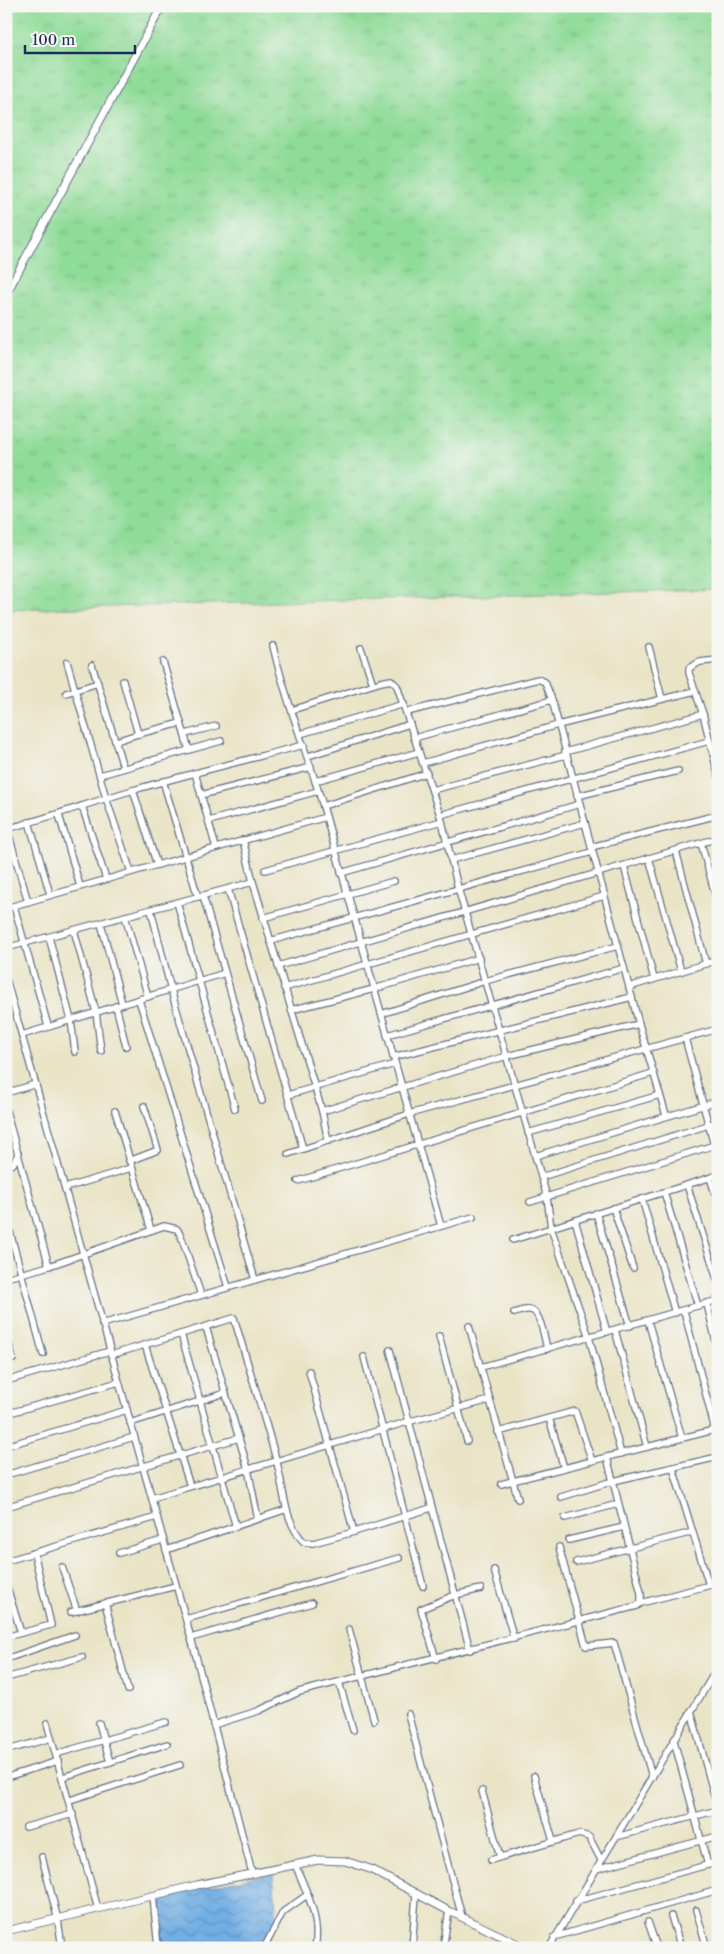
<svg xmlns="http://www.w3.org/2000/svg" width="724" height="1954" font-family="'Libre Caslon Text',serif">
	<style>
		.grass { fill: url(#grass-tufts); stroke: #55857b }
		.water { fill: url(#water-waves); stroke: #466ea1 }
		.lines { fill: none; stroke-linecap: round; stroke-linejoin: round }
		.minor-casing { stroke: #636e83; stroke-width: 8 }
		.tertiary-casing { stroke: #636e83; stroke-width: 9 }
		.minor { stroke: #fff; stroke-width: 5.5 }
		.tertiary { stroke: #fff; stroke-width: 7 }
	</style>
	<defs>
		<pattern id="grass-tufts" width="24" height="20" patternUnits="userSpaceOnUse" patternTransform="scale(1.25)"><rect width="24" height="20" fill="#8fdb98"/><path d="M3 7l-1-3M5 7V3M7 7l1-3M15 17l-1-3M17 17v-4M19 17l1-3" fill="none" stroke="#7bbc85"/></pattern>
		<pattern id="water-waves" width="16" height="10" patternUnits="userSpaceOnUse" patternTransform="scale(1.25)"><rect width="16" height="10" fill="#72aee4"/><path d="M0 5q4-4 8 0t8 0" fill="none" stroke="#5d8ebc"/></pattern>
	</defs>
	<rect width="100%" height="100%" fill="#f6f6f2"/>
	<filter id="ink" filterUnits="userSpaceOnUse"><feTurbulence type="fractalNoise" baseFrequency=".02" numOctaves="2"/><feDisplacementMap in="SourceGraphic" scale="10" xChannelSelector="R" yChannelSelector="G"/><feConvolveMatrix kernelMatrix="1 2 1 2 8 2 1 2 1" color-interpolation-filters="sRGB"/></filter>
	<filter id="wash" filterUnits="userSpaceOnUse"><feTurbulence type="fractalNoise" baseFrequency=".0096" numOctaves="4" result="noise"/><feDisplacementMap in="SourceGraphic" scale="20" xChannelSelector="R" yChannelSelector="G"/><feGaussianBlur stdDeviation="1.12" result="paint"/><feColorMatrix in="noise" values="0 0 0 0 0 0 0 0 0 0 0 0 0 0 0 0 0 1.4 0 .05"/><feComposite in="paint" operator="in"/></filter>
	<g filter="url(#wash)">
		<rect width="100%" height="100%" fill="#eae4c7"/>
		<path class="grass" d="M 6,6 L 718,6 L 718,589 L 6,610 Z"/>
		<path class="water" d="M 273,1873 L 277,1920 L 268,1941 L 234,1948 L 161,1948 L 162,1896 Z"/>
	</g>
	<g filter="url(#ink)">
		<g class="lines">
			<defs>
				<g id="minor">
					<path d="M 273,646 C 285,700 307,752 323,806 L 441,1226"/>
					<path d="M 649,647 L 662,699"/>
					<path d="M 361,648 L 373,684"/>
					<path d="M 718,660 L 700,662 L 689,668 L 689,673 L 703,714 L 718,774"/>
					<path d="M 67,662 L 106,798 L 131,872"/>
					<path d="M 163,662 L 189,750"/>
					<path d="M 92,665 L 123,767"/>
					<path d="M 123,681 L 138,734"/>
					<path d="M 66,693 L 98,683"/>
					<path d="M 292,710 L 381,682 L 391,680 L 397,686 L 442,821 L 458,888 L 547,1197 L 551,1228 L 589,1337 L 621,1454"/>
					<path d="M 407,712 L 538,679 L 545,682 L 552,700 L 639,1024 L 666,1115"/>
					<path d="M 185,734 L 216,726"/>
					<path d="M 300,734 L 404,704"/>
					<path d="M 414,738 L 552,700"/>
					<path d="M 116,741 L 138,734 L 181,723"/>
					<path d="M 565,752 L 703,714"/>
					<path d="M 308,756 L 410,724"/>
					<path d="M 423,763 L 558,725 L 695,691"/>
					<path d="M 195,773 L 216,848"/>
					<path d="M 100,775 L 221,741"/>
					<path d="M 163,781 L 198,897"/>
					<path d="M 315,781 L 419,752"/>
					<path d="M 133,790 L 157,865"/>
					<path d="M 432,790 L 566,755"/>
					<path d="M 201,795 L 311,767"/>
					<path d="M 577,796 L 678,771"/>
					<path d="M 82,806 L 106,879"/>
					<path d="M 323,806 L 427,773"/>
					<path d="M 59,815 L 80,886"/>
					<path d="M 440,815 L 709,741"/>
					<path d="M 209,821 L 318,791"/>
					<path d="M 29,822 L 50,894"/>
					<path d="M 7,828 L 28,902"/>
					<path d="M 6,829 C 48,818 89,803 130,791 C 188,774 246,760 304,745"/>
					<path d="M 243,840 L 253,882 L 322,1111 L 328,1141"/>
					<path d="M 701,843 L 718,905"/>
					<path d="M 591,847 L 718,815"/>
					<path d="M 676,851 L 706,964"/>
					<path d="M 649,858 L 681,971"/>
					<path d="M 451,860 L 585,823"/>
					<path d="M 624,866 L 654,979"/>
					<path d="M 265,870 L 442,821"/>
					<path d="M 341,873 L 580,804"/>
					<path d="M 228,889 L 303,1149"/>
					<path d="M 203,896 L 262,1101"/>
					<path d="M 177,902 L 235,1109"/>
					<path d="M 14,906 L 48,1026"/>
					<path d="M 6,908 L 326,817"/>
					<path d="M 151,910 L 171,990 L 255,1280"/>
					<path d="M 125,916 L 148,997"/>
					<path d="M 263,918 L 394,881"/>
					<path d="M 101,923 L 122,1004"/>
					<path d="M 74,930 L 96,1012 L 101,1051"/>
					<path d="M 49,937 L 71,1020 L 75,1052"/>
					<path d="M 270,941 L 592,852"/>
					<path d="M 6,948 L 253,882"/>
					<path d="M 278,966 L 718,838"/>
					<path d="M 6,979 L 196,1656 L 252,1873"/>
					<path d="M 629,987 L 718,960"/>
					<path d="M 284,988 L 604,896"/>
					<path d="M 139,1000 L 228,1287"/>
					<path d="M 116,1006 L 126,1046"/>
					<path d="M 291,1010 L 374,989 L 479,958"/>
					<path d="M 381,1014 L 485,981 L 618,946"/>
					<path d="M 22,1035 L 225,973"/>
					<path d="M 387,1035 L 624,968"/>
					<path d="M 685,1038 L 714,1145"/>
					<path d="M 393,1057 L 632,997"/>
					<path d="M 6,1093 L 36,1084"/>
					<path d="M 288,1095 L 395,1064"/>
					<path d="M 6,1111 L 49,1266"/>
					<path d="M 115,1111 L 151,1230"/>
					<path d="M 322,1111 L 507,1056 L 639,1024"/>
					<path d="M 528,1133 L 660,1095"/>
					<path d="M 288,1154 L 409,1114 L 718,1029"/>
					<path d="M 535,1156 L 718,1101"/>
					<path d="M 129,1161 L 158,1150 L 144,1106"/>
					<path d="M 6,1166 L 13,1164 L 18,1154"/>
					<path d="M 541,1177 L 718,1122"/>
					<path d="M 710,1178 L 718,1202"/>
					<path d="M 298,1181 L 653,1073"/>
					<path d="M 687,1185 L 718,1282"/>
					<path d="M 65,1188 L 131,1168"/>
					<path d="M 664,1192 L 698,1306"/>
					<path d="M 642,1199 L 675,1313"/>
					<path d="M 530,1202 L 718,1144"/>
					<path d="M 613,1208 L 633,1268"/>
					<path d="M 596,1213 L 630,1326"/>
					<path d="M 6,1217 L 43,1354"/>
					<path d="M 575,1220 L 607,1332"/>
					<path d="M 513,1240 L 718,1175"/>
					<path d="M 6,1278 L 49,1266 L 164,1226 L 177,1229 L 181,1236 L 201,1295"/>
					<path d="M 707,1304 L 718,1350"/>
					<path d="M 684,1311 L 718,1441"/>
					<path d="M 514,1313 C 518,1312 525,1309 530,1310 C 540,1310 545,1340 547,1349"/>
					<path d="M 648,1321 L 682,1438"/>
					<path d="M 102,1324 L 473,1217"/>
					<path d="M 469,1326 L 518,1499"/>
					<path d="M 206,1327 L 248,1469 L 258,1519"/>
					<path d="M 615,1330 L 647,1447"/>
					<path d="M 6,1334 L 13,1359"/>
					<path d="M 181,1334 L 236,1527"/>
					<path d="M 439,1336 L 467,1441"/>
					<path d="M 145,1345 L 190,1486"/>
					<path d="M 390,1350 L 470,1650"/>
					<path d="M 111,1355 L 234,1318 C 248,1365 263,1412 276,1459 C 284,1486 283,1521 304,1542 L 313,1543 L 354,1532 L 431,1508"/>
					<path d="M 364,1357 L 423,1586"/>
					<path d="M 481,1367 L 718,1300"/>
					<path d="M 309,1371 L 354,1532"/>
					<path d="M 6,1381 L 110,1351"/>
					<path d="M 6,1414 L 119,1382"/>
					<path d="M 549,1418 L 564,1468"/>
					<path d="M 130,1423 L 225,1393"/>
					<path d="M 498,1432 L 575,1411 L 592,1461"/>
					<path d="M 6,1446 L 127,1410"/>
					<path d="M 673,1468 L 709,1585"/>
					<path d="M 6,1475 L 134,1437"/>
					<path d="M 501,1484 L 718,1429"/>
					<path d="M 561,1497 L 613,1481 L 718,1457"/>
					<path d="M 152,1498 L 407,1422 L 490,1400"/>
					<path d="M 6,1507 L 239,1438"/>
					<path d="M 565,1518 L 618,1504"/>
					<path d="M 569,1540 L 624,1527"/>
					<path d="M 559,1547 L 586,1646 L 614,1643 L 652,1777"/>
					<path d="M 166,1550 L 287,1509"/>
					<path d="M 119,1553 L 163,1540"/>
					<path d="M 6,1561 L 157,1517"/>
					<path d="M 576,1562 L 693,1532"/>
					<path d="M 62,1567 L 77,1611"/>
					<path d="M 494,1570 L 514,1639"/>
					<path d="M 6,1584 L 21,1633"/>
					<path d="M 105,1603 L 128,1690"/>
					<path d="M 641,1603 L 718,1583"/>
					<path d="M 71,1612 L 176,1586"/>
					<path d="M 186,1619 L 399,1558"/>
					<path d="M 349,1629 L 374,1720"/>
					<path d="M 6,1637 L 51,1625 L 34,1553"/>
					<path d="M 191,1638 L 312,1603"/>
					<path d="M 6,1659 L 75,1635"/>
					<path d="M 436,1659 L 421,1609 L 455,1595 L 481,1589"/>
					<path d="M 6,1678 L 82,1657"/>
					<path d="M 339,1682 L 353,1730"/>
					<path d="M 691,1711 L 718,1809"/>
					<path d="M 408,1714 L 462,1917"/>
					<path d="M 47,1723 L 98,1909"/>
					<path d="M 99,1723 L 110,1762"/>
					<path d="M 213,1725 L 258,1711 L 299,1692 L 637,1606 L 641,1603 L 641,1593 L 607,1457"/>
					<path d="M 674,1741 L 708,1865"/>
					<path d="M 8,1750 L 51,1738"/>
					<path d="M 56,1754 L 166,1722"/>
					<path d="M 534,1776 L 553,1841"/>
					<path d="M 7,1777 L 58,1761"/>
					<path d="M 63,1777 L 167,1744"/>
					<path d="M 482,1791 L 500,1857"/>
					<path d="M 70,1800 L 180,1765"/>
					<path d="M 26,1827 L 73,1814"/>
					<path d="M 616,1837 L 718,1810"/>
					<path d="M 42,1857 L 58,1920 L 62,1948"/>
					<path d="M 491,1860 L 579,1834 L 589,1837 L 601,1860"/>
					<path d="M 295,1864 C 306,1892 321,1917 315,1948"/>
					<path d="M 596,1869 L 718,1836"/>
					<path d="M 153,1896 L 158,1948"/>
					<path d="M 576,1901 L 718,1862"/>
					<path d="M 696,1910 L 707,1948"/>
					<path d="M 671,1916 L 681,1948"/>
					<path d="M 648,1922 L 657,1948"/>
					<path d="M 554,1937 L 718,1890"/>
					<path d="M 264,1948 L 283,1912 L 307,1895"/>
					<path d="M 412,1948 L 416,1895"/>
					<path d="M 443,1948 L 449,1911"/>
					<path d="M 549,1948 L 718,1667"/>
					<path d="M 606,1948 L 619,1944 L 625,1948"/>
				</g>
				<g id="tertiary">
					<path d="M 6,294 L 162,6"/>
					<path d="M 6,1931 L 197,1885 L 318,1860 L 345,1861 L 370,1869 L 449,1911 L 526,1948"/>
				</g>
			</defs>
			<use href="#minor" class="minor-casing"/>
			<use href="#tertiary" class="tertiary-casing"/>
			<use href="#minor" class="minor"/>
			<use href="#tertiary" class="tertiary"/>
		</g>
	</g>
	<rect width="724" height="1954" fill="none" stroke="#f6f6f2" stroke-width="25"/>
	<path d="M25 45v8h110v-8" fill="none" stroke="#1b2f5e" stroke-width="2.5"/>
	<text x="32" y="45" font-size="15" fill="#1b2f5e" stroke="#f6f6f2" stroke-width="4" paint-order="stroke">100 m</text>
</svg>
